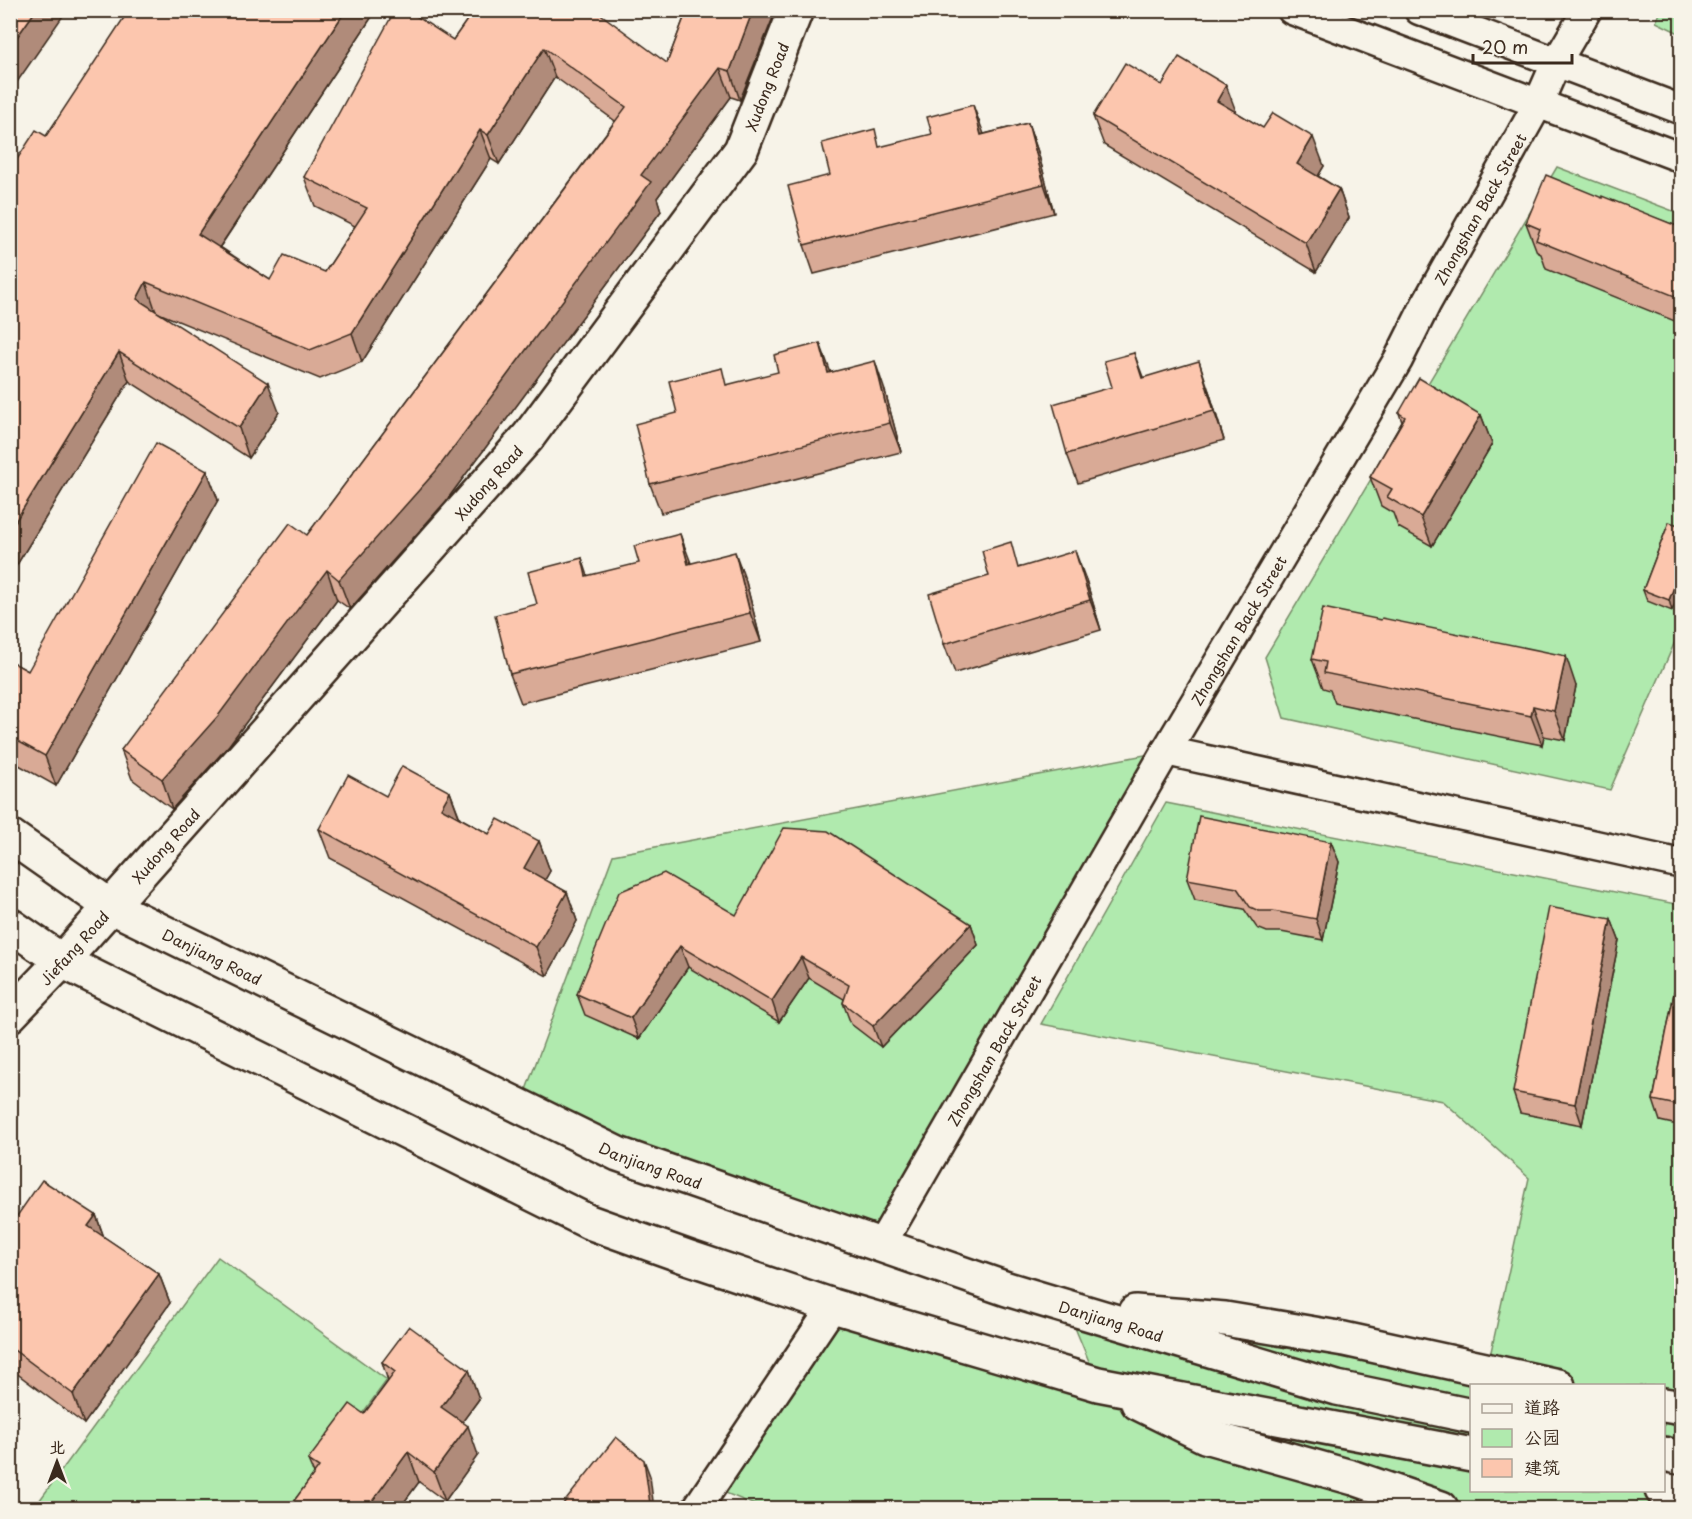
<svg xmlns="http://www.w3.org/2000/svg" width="1692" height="1519" font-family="'Playpen Sans','LXGW WenKai TC',sans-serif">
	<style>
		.green { fill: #b0eaae; stroke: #768a66; stroke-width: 1.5; fill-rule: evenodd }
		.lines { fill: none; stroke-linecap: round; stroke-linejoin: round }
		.minor-casing { stroke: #3b2a1e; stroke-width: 33 }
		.tertiary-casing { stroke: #3b2a1e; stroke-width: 38 }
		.secondary-casing { stroke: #3b2a1e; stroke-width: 38 }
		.minor { stroke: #f7f3e8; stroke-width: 28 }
		.tertiary { stroke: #f7f3e8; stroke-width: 33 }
		.secondary { stroke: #f7f3e8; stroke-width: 33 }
		.wall { fill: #d9aa96; stroke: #3b2a1e; stroke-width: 1.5 }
		.shaded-wall { fill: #b08b7a; stroke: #3b2a1e; stroke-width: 1.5 }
		.building { fill: #fcc6ae; stroke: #3b2a1e; stroke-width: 1.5 }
		.labels { text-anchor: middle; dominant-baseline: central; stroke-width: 4.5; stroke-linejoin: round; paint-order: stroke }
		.street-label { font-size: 15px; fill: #3b2a1e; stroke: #f7f3e8 }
	</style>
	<rect width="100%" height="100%" fill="#f7f3e8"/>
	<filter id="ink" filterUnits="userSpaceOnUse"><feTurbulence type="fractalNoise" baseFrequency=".0167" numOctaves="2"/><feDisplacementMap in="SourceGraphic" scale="12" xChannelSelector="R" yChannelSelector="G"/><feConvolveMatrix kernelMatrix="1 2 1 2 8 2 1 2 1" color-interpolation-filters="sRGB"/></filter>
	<g filter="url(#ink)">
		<g class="green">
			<path d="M 1661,11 L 1681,11 L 1681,34 L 1656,22 Z"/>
			<path d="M 1557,167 L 1681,214 L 1681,628 L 1610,790 L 1284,718 L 1265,657 Z"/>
			<path d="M 1166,751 L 881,1245 L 520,1106 L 613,855 Z"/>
			<path d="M 1166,803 L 1681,905 L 1681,1508 L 762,1508 L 711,1487 L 833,1306 L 1098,1383 L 1066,1306 L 1487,1370 L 1529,1178 L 1443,1101 L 1041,1024 ZM 1472,1386 L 1664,1386 L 1664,1490 L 1472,1490 Z"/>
			<path d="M 218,1257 L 387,1380 L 293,1508 L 34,1508 Z"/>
		</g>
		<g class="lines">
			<defs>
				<g id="minor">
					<path d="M 1292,10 L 1682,158"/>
					<path d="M 1419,10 L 1682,110"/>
					<path d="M 1166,751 L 1682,864"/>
					<path id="s1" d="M 881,1245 L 1166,751 L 1398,360 L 1426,304 L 1538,104 L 1556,63 L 1587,10"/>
					<path d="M 697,1508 L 833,1306"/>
				</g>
				<g id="tertiary">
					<path id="s2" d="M 10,1015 L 62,961 L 528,437 L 741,150 L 796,10"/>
				</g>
				<g id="secondary">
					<path id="s3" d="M 10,836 L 110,906 L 618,1154 L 1007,1289 L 1337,1388 L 1472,1416"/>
					<path d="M 10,925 L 62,961 L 589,1222 L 687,1257 L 833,1306 L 1098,1384 L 1472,1455"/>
					<path d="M 1135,1312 L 1225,1319 L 1344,1339 L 1558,1386"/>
					<path d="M 1138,1403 L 1205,1436 L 1354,1478 L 1441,1508"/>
					<path d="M 1664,1405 L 1682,1408"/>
					<path d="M 1664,1454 L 1682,1458"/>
					<path d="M 1662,1490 L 1682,1493"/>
				</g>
			</defs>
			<use href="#minor" class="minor-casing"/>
			<use href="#tertiary" class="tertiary-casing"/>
			<use href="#secondary" class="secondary-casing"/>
			<use href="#minor" class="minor"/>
			<use href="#tertiary" class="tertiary"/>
			<use href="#secondary" class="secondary"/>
		</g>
		<g class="wall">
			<path d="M 474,10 L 667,63 L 687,10 L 776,10 L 740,100 L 731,97 L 657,198 L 661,211 L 446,501 L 350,609 L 337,600 L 229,745 L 172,809 L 132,779 L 121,750 L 307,535 L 615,121 L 555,77 L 499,164 L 491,159 L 362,362 L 320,379 L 156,312 L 279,412 L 249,458 L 129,381 L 10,576 L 46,136 L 375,12 L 220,247 L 270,280 L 325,272 L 355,226 L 315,206 L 304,177 L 453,40 Z"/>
			<path d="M 1236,112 L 1324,166 L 1318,176 L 1339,189 L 1349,218 L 1316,272 L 1104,145 L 1093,116 Z"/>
			<path d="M 1028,123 L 1038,152 L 1054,213 L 814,274 L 804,245 L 830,175 L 881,147 L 984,134 Z"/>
			<path d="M 1602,198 L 1682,228 L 1682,324 L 1546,269 L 1541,254 L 1537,252 L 1526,223 Z"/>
			<path d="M 1134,353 L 1143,377 L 1209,391 L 1224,440 L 1078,483 L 1067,454 Z"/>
			<path d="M 831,373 L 885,391 L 901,452 L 661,513 L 650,484 L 677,413 Z"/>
			<path d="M 1399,413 L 1481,415 L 1492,444 L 1432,546 L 1398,527 L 1393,513 L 1381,506 L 1370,477 L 1402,422 Z"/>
			<path d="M 207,471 L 218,500 L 56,786 L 10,760 L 10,661 L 28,671 Z"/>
			<path d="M 1669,522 L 1672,611 L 1647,601 L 1643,590 Z"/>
			<path d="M 582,558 L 588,576 L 746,582 L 761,642 L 521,703 L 510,674 L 537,604 Z"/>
			<path d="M 1020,567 L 1086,580 L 1101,630 L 955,673 L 944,644 Z"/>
			<path d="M 1312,659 L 1576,686 L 1565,740 L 1544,736 L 1542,745 L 1335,703 L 1330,690 L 1323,688 Z"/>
			<path d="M 450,792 L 460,818 L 489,834 L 539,841 L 550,871 L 545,880 L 567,892 L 577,921 L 547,976 L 330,858 L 319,829 L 386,796 Z"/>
			<path d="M 1331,842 L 1339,862 L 1323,940 L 1281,932 L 1267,932 L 1257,928 L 1244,909 L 1195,900 L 1187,879 Z"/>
			<path d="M 736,915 L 971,924 L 978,945 L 881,1047 L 851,1024 L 843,1003 L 844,999 L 809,978 L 779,1022 L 688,967 L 639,1039 L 585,1015 L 577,994 Z"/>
			<path d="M 1611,919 L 1619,940 L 1582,1125 L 1520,1113 L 1513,1092 Z"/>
			<path d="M 1682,953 L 1682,1126 L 1660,1121 L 1653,1100 Z"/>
			<path d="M 96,1215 L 104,1237 L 159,1274 L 170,1303 L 84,1424 L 12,1370 L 10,1371 L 10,1226 Z"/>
			<path d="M 382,1362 L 469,1370 L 479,1399 L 462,1422 L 478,1455 L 445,1501 L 419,1482 L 399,1509 L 288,1509 L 314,1474 L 308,1460 L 364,1414 L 388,1381 Z"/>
		</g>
		<g class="shaded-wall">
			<path d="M 36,10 L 67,10 L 10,92 L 10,47 Z"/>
			<path d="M 346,10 L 375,10 L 375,12 L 209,263 L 198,234 Z"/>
			<path d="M 753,10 L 776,10 L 740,100 L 730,71 Z"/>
			<path d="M 544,48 L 555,77 L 499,164 L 488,135 Z"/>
			<path d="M 720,68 L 731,97 L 657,198 L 661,211 L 446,501 L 350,609 L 339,580 Z"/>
			<path d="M 1226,85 L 1237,114 L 1217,101 Z"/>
			<path d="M 973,105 L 984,134 L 981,135 Z"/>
			<path d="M 1028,123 L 1038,152 L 1054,213 L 1044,184 Z"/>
			<path d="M 480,130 L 491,159 L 362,362 L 352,333 Z"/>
			<path d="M 1313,137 L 1324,166 L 1308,193 L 1297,164 Z"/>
			<path d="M 1339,189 L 1349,218 L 1316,272 L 1306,243 Z"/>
			<path d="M 146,282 L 156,312 L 137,299 Z"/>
			<path d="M 820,343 L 831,373 L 828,373 Z"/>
			<path d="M 119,352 L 129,381 L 10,576 L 10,530 Z"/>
			<path d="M 875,361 L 885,391 L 901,452 L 890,423 Z"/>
			<path d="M 1199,361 L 1209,391 L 1224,440 L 1214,411 Z"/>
			<path d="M 268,383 L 279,412 L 249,458 L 239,428 Z"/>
			<path d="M 1481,415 L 1492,444 L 1432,546 L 1421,517 Z"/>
			<path d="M 207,471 L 218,500 L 56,786 L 45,756 Z"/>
			<path d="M 680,534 L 691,563 L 688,564 Z"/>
			<path d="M 1075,551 L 1086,580 L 1101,630 L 1090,600 Z"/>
			<path d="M 735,552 L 746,582 L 761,642 L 750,613 Z"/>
			<path d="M 1682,566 L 1682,587 L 1672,611 L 1669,600 Z"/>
			<path d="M 327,570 L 337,600 L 229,745 L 172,809 L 162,779 Z"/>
			<path d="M 1566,656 L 1576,686 L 1565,740 L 1554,711 Z"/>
			<path d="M 1533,706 L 1544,736 L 1542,745 L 1531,716 Z"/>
			<path d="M 450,792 L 461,822 L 441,808 Z"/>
			<path d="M 539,841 L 550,871 L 535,897 L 524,868 Z"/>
			<path d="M 1331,842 L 1339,862 L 1323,940 L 1316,919 Z"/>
			<path d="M 567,892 L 577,921 L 547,976 L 536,947 Z"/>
			<path d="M 1611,919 L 1619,940 L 1582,1125 L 1575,1104 Z"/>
			<path d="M 971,924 L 978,945 L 881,1047 L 873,1026 Z"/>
			<path d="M 680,946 L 688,967 L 639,1039 L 631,1018 Z"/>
			<path d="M 801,957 L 809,978 L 779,1022 L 772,1001 Z"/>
			<path d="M 96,1215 L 106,1244 L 88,1226 Z"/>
			<path d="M 159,1274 L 170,1303 L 84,1424 L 73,1394 Z"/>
			<path d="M 469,1370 L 479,1399 L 452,1436 L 441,1407 Z"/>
			<path d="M 468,1426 L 478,1455 L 445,1501 L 434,1472 Z"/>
			<path d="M 408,1452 L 419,1482 L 399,1509 L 372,1509 L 370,1504 Z"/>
			<path d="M 644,1460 L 650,1476 L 654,1509 L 646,1509 Z"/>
		</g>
		<g class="building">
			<path d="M 10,10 L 36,10 L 10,47 Z"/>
			<path d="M 129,10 L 346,10 L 198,234 L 270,280 L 284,255 L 325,272 L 367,208 L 304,177 L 395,10 L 407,10 L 453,40 L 474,10 L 595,10 L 667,63 L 687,10 L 753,10 L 730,71 L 720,68 L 641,175 L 651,182 L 436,471 L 339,580 L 327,570 L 218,716 L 162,779 L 121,750 L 290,523 L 307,535 L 626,107 L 544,48 L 488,135 L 480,130 L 352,333 L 310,350 L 146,282 L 137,299 L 268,383 L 239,428 L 119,352 L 10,530 L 10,170 L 36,130 L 46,136 Z"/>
			<path d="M 1179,57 L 1226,85 L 1217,101 L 1263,128 L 1273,113 L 1313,137 L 1297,164 L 1339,189 L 1306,243 L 1093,116 L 1125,63 L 1162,85 Z"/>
			<path d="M 973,105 L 981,135 L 1028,123 L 1044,184 L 804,245 L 788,186 L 830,175 L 822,143 L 875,129 L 879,147 L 932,134 L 927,117 Z"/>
			<path d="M 1546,175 L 1602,198 L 1602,196 L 1682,228 L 1682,299 L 1536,240 L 1540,229 L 1526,223 Z"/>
			<path d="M 820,343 L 828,373 L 875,361 L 890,423 L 650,484 L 635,424 L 677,413 L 669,381 L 722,368 L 726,385 L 778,372 L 774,355 Z"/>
			<path d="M 1134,353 L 1142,378 L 1199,361 L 1214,411 L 1067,454 L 1053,404 L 1112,387 L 1104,361 Z"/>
			<path d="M 1419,378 L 1481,415 L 1421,517 L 1387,497 L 1392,489 L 1370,477 L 1405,417 L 1399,413 Z"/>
			<path d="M 156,443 L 207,471 L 45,756 L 10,737 L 10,661 L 28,671 Z"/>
			<path d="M 1669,522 L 1682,526 L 1682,566 L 1669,600 L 1643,590 Z"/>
			<path d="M 680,534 L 688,564 L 735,552 L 750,613 L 510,674 L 495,615 L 537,604 L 528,572 L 582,558 L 586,576 L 639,563 L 634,546 Z"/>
			<path d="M 1011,542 L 1018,568 L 1075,551 L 1090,600 L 944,644 L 929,594 L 989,576 L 982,551 Z"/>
			<path d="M 1323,608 L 1381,620 L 1382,618 L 1566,656 L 1554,711 L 1533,706 L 1531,716 L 1324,673 L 1326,662 L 1312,659 Z"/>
			<path d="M 402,766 L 450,792 L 441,808 L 489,834 L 498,819 L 539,841 L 524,868 L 567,892 L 536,947 L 319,829 L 348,775 L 386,796 Z"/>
			<path d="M 1199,816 L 1331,842 L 1316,919 L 1273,911 L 1259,911 L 1250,907 L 1237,888 L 1187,879 Z"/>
			<path d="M 784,828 L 828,831 L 971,924 L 873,1026 L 843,1003 L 849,985 L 801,957 L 772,1001 L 680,946 L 631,1018 L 577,994 L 619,892 L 664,873 L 736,915 Z"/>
			<path d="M 1549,907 L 1611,919 L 1575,1104 L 1513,1092 Z"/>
			<path d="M 1682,953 L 1682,1106 L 1653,1100 Z"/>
			<path d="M 42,1180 L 96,1215 L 88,1226 L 159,1274 L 73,1394 L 10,1347 L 10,1226 Z"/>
			<path d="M 409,1326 L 469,1370 L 441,1407 L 468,1426 L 434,1472 L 408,1452 L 370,1504 L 377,1509 L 288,1509 L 319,1467 L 308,1460 L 350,1404 L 364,1414 L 395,1372 L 382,1362 Z"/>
			<path d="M 616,1437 L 644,1460 L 650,1504 L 646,1509 L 559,1509 Z"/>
		</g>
	</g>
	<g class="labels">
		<g class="street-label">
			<text stroke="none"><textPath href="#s2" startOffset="1202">Xudong Road</textPath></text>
			<text stroke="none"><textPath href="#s1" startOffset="1197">Zhongshan Back Street</textPath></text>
			<text stroke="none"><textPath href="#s2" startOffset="716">Xudong Road</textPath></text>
			<text stroke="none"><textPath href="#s1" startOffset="711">Zhongshan Back Street</textPath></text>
			<text stroke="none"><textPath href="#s2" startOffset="230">Xudong Road</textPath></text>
			<text stroke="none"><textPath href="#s2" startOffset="93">Jiefang Road</textPath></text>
			<text stroke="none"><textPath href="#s3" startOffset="236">Danjiang Road</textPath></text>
			<text stroke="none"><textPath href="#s1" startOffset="225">Zhongshan Back Street</textPath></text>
			<text stroke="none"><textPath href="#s3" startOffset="722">Danjiang Road</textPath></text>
			<text stroke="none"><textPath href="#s3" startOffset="1208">Danjiang Road</textPath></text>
		</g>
	</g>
	<rect width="1692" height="1519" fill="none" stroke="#f7f3e8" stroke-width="36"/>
	<rect x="18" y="18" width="1656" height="1483" fill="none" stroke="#3b2a1e" stroke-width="2" filter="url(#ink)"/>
	<rect x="1470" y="1384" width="195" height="108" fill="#f7f3e8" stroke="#aca397" stroke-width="1.5"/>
	<rect x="1482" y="1404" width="30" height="9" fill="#f7f3e8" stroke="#aca397" stroke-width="1.5"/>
	<text x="1524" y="1414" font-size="18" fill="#3b2a1e">道路</text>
	<rect x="1482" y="1429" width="30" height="18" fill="#b0eaae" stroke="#aca397" stroke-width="1.5"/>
	<text x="1524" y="1444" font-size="18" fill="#3b2a1e">公园</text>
	<rect x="1482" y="1459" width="30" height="18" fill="#fcc6ae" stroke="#aca397" stroke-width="1.5"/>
	<text x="1524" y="1474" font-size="18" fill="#3b2a1e">建筑</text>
	<g transform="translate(57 1462)" stroke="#f7f3e8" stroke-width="4.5" paint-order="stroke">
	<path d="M0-4.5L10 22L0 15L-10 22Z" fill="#3b2a1e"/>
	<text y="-9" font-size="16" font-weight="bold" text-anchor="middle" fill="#3b2a1e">北</text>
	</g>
	<path d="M1473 54v9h99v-9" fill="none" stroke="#3b2a1e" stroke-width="3"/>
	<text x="1482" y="54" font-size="18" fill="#3b2a1e" stroke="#f7f3e8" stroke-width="4.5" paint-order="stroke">20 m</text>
</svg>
